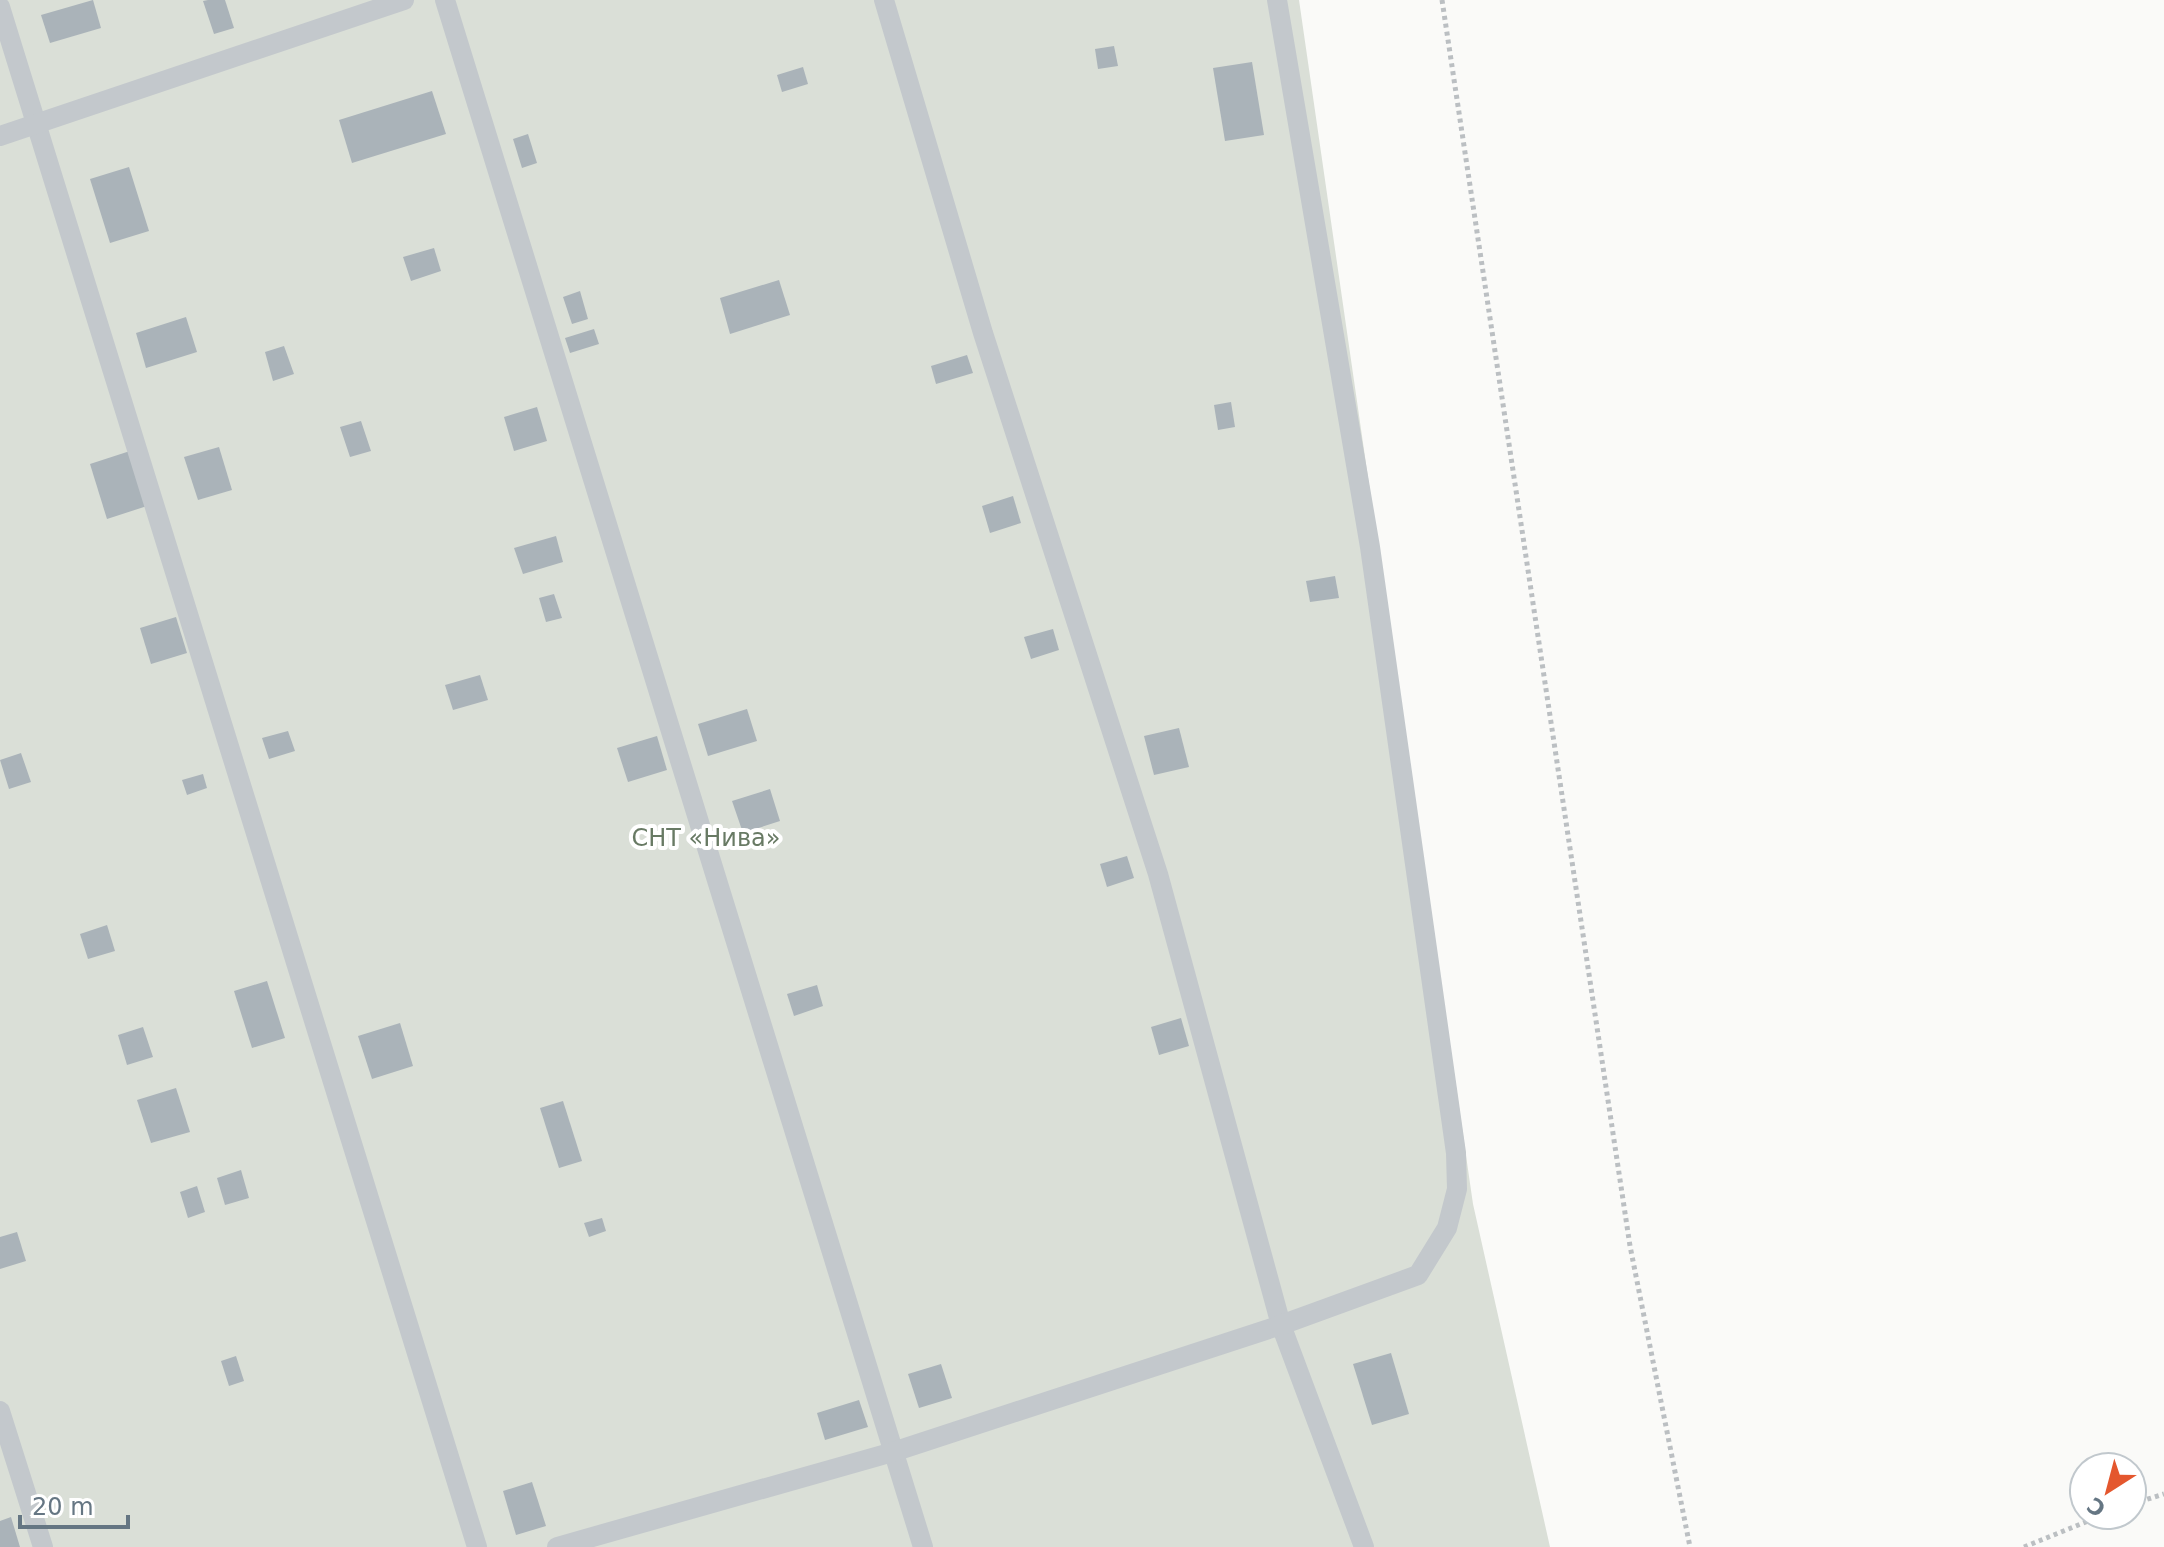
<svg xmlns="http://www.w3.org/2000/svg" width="2164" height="1547" font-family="'DejaVu Sans',sans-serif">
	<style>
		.green { fill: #dadfd7 }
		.building { fill: #aab3b9 }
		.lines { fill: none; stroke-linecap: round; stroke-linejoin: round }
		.path { stroke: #bbbfc2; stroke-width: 5; stroke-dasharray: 4 4; stroke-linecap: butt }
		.service { stroke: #c3c8cc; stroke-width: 20 }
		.labels { text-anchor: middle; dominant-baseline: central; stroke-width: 8; stroke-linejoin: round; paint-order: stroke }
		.park-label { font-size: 24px; fill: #687a64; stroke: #fff }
	</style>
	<rect width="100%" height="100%" fill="#fafaf8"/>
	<path class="green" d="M 0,0 L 1299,0 L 1473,1204 L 1550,1547 L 0,1547 Z"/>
	<g class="building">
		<path d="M 93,0 L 101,28 L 50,43 L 41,15 Z"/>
		<path d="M 208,0 L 225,0 L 234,28 L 214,34 L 203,1 Z"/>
		<path d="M 1114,46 L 1118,66 L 1098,69 L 1095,49 Z"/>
		<path d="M 1252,62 L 1264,135 L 1225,141 L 1213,68 Z"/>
		<path d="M 803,67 L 808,84 L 782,92 L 777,75 Z"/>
		<path d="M 432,91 L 446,134 L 352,163 L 339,120 Z"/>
		<path d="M 528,134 L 537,163 L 522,168 L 513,139 Z"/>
		<path d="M 129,167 L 149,231 L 110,243 L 90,179 Z"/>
		<path d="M 434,248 L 441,271 L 411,281 L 403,257 Z"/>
		<path d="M 779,280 L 790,315 L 730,334 L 720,298 Z"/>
		<path d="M 580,291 L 588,319 L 572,324 L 563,297 Z"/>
		<path d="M 186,317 L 197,352 L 146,368 L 136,333 Z"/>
		<path d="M 594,329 L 599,344 L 570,353 L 565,338 Z"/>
		<path d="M 284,346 L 294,374 L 273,381 L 265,352 Z"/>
		<path d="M 967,355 L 973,373 L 936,384 L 931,366 Z"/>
		<path d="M 1231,402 L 1235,427 L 1218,430 L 1214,405 Z"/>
		<path d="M 537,407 L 547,441 L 514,451 L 504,417 Z"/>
		<path d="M 361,421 L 371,451 L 350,457 L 340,427 Z"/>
		<path d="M 219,447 L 232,490 L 198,500 L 184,457 Z"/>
		<path d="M 130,451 L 147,506 L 107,519 L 90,464 Z"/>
		<path d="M 1013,496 L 1021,523 L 990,533 L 982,506 Z"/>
		<path d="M 556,536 L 563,562 L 523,574 L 514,548 Z"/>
		<path d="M 1335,576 L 1339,598 L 1310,602 L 1306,581 Z"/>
		<path d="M 554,594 L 562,618 L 546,622 L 539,598 Z"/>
		<path d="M 176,617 L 187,653 L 151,664 L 140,628 Z"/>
		<path d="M 1053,629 L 1059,650 L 1031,659 L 1024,637 Z"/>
		<path d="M 480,675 L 488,700 L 453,710 L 445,685 Z"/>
		<path d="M 747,709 L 757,741 L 708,756 L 698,724 Z"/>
		<path d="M 1179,728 L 1189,767 L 1154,775 L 1144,736 Z"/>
		<path d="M 288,731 L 295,751 L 269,759 L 262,738 Z"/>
		<path d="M 657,736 L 667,770 L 628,782 L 617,748 Z"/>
		<path d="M 21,753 L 31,782 L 9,789 L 0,760 Z"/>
		<path d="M 203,774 L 207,788 L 187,795 L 182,780 Z"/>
		<path d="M 770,789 L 780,821 L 743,833 L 732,801 Z"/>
		<path d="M 1127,856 L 1134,878 L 1107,887 L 1100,864 Z"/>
		<path d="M 107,925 L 115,951 L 88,959 L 80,934 Z"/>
		<path d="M 267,981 L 285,1038 L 252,1048 L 234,991 Z"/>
		<path d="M 817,985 L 823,1006 L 794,1016 L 787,994 Z"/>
		<path d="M 1181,1018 L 1189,1046 L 1159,1055 L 1151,1027 Z"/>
		<path d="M 400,1023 L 413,1066 L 372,1079 L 358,1036 Z"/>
		<path d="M 143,1027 L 153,1057 L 127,1065 L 118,1035 Z"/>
		<path d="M 176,1088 L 190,1132 L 151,1143 L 137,1100 Z"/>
		<path d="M 563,1101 L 582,1161 L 559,1168 L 540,1108 Z"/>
		<path d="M 241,1170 L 249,1198 L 225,1205 L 217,1178 Z"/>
		<path d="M 197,1186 L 205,1212 L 188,1218 L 180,1192 Z"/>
		<path d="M 602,1218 L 606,1231 L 589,1237 L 584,1223 Z"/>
		<path d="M 17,1232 L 26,1261 L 0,1269 L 0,1237 Z"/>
		<path d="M 1391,1353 L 1409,1414 L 1372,1425 L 1353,1364 Z"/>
		<path d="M 236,1356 L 244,1381 L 229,1386 L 221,1361 Z"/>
		<path d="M 941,1364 L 952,1398 L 919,1408 L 908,1374 Z"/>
		<path d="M 859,1400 L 868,1427 L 825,1440 L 817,1413 Z"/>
		<path d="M 532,1482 L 546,1526 L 516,1535 L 503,1491 Z"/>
		<path d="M 11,1517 L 20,1547 L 0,1547 L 0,1521 Z"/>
	</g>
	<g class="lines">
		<g class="path">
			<path d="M 1442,0 L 1630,1246 L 1690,1547"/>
			<path d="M 2132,1504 L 2164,1494"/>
			<path d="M 2024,1547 L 2103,1515"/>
		</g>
		<g class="service">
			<path d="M 445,0 L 923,1547"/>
			<path d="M 884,0 L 983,333 L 1158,874 L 1281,1325 L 1364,1547"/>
			<path d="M 0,7 L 477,1547"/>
			<path d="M 0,136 L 404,0"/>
			<path d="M 0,1411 L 43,1547"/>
			<path d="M 557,1547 L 893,1452 L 1281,1325 L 1418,1275 L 1447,1228 L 1457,1189 L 1456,1153 L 1370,547 L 1277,0"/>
		</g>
	</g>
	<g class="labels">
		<g class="park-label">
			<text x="706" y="838">СНТ «Нива»</text>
		</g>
	</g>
	<g transform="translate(2108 1491) rotate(216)"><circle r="38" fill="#ffffff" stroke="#c1c8cd" stroke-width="2"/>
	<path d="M0-6L14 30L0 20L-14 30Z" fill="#e4572e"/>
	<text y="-12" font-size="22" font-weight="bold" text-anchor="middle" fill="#657683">С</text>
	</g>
	<path d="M20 1515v12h108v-12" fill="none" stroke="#657683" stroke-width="4"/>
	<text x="32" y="1515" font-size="24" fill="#657683" stroke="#ffffff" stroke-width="6" paint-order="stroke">20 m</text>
</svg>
